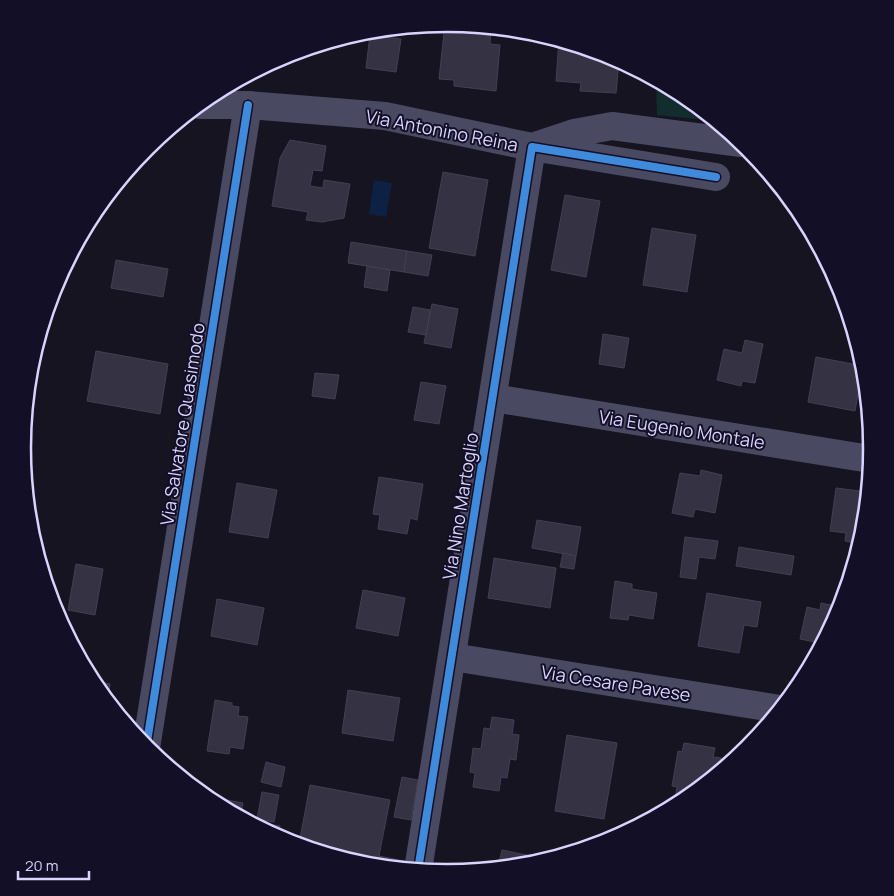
<svg xmlns="http://www.w3.org/2000/svg" width="894" height="896" font-family="Manrope,sans-serif">
	<style>
		.green { fill: #132c2d }
		.water { fill: #0d2144 }
		.building { fill: #343243; stroke: #433f54 }
		.lines { fill: none; stroke-linecap: round; stroke-linejoin: round }
		.minor { stroke: #4a4962; stroke-width: 28 }
		.cycleway-casing { stroke: #130f26; stroke-width: 11 }
		.cycleway { stroke: #408adc; stroke-width: 8 }
		.labels { text-anchor: middle; dominant-baseline: central; stroke-width: 4; stroke-linejoin: round; paint-order: stroke }
		.street-label { font-size: 18px; fill: #d9d4ff; stroke: #130f26 }
		.rim { fill: none; stroke: #d9d4ff; stroke-width: 2.5 }
	</style>
	<rect width="100%" height="100%" fill="#161421"/>
	<path class="green" d="M 656,81 L 683,95 L 715,121 L 657,115 Z"/>
	<path class="water" d="M 374,180 L 392,183 L 386,217 L 369,214 Z"/>
	<g class="building">
		<path d="M 445,24 L 491,29 L 490,44 L 500,45 L 496,91 L 454,86 L 454,80 L 439,79 Z"/>
		<path d="M 370,35 L 401,39 L 396,72 L 366,68 Z"/>
		<path d="M 559,40 L 610,56 L 619,61 L 616,93 L 580,91 L 581,83 L 556,81 Z"/>
		<path d="M 290,140 L 326,146 L 322,171 L 313,170 L 310,186 L 323,188 L 324,180 L 350,184 L 344,218 L 322,222 L 306,220 L 308,212 L 272,206 L 280,158 Z"/>
		<path d="M 443,172 L 488,180 L 475,256 L 429,248 Z"/>
		<path d="M 565,195 L 600,201 L 586,277 L 551,270 Z"/>
		<path d="M 652,228 L 696,235 L 687,292 L 643,285 Z"/>
		<path d="M 351,242 L 407,251 L 404,272 L 348,263 Z"/>
		<path d="M 407,251 L 432,255 L 428,276 L 404,272 Z"/>
		<path d="M 116,260 L 168,269 L 163,297 L 111,288 Z"/>
		<path d="M 367,266 L 390,270 L 387,291 L 364,287 Z"/>
		<path d="M 432,304 L 458,309 L 451,348 L 424,343 Z"/>
		<path d="M 413,307 L 430,310 L 426,335 L 408,332 Z"/>
		<path d="M 603,334 L 629,338 L 624,368 L 599,364 Z"/>
		<path d="M 745,340 L 763,344 L 755,383 L 742,381 L 741,386 L 717,380 L 724,349 L 742,353 Z"/>
		<path d="M 37,346 L 33,371 L 30,371 L 31,365 Z"/>
		<path d="M 96,351 L 168,364 L 160,414 L 87,401 Z"/>
		<path d="M 816,357 L 863,366 L 855,411 L 808,402 Z"/>
		<path d="M 315,373 L 339,375 L 335,399 L 312,396 Z"/>
		<path d="M 421,382 L 446,386 L 439,424 L 414,420 Z"/>
		<path d="M 701,470 L 722,475 L 715,513 L 695,509 L 693,517 L 672,513 L 680,473 L 700,476 Z"/>
		<path d="M 379,477 L 423,484 L 417,520 L 410,518 L 407,534 L 378,529 L 380,515 L 373,514 Z"/>
		<path d="M 237,483 L 277,490 L 268,538 L 229,532 Z"/>
		<path d="M 836,488 L 867,492 L 863,531 L 859,544 L 845,541 L 846,533 L 830,531 Z"/>
		<path d="M 537,520 L 581,527 L 576,556 L 532,548 Z"/>
		<path d="M 685,537 L 718,541 L 715,559 L 699,557 L 696,579 L 680,577 Z"/>
		<path d="M 739,547 L 794,556 L 791,575 L 736,566 Z"/>
		<path d="M 563,553 L 576,556 L 574,569 L 560,567 Z"/>
		<path d="M 494,558 L 556,568 L 550,608 L 488,598 Z"/>
		<path d="M 76,564 L 103,569 L 95,615 L 68,610 Z"/>
		<path d="M 615,581 L 632,584 L 632,589 L 657,593 L 653,619 L 629,615 L 628,620 L 610,618 Z"/>
		<path d="M 363,590 L 405,598 L 398,636 L 356,628 Z"/>
		<path d="M 707,593 L 761,602 L 757,627 L 744,625 L 739,653 L 698,646 Z"/>
		<path d="M 217,599 L 264,608 L 257,645 L 211,636 Z"/>
		<path d="M 821,603 L 840,607 L 818,649 L 814,648 L 815,642 L 800,639 L 807,607 L 820,610 Z"/>
		<path d="M 93,681 L 110,684 L 108,700 L 94,684 Z"/>
		<path d="M 348,690 L 400,698 L 393,741 L 342,733 Z"/>
		<path d="M 215,700 L 232,703 L 232,706 L 239,707 L 238,716 L 248,717 L 243,749 L 230,747 L 229,754 L 207,751 Z"/>
		<path d="M 492,717 L 514,720 L 512,734 L 519,735 L 516,760 L 510,759 L 507,778 L 501,777 L 499,791 L 473,787 L 475,773 L 470,772 L 473,748 L 481,749 L 484,728 L 490,729 Z"/>
		<path d="M 567,735 L 617,743 L 604,819 L 555,811 Z"/>
		<path d="M 684,743 L 715,748 L 713,757 L 721,758 L 718,772 L 683,801 L 674,806 L 677,787 L 672,786 L 678,751 L 682,752 Z"/>
		<path d="M 266,762 L 285,767 L 281,787 L 261,782 Z"/>
		<path d="M 402,777 L 418,780 L 411,820 L 394,817 Z"/>
		<path d="M 310,785 L 390,800 L 377,866 L 364,864 L 299,844 Z"/>
		<path d="M 262,792 L 279,795 L 274,822 L 257,819 Z"/>
		<path d="M 211,797 L 243,803 L 240,817 L 211,801 Z"/>
		<path d="M 264,823 L 280,826 L 278,837 L 262,828 Z"/>
		<path d="M 502,850 L 541,858 L 541,861 L 530,864 L 498,867 Z"/>
		<path d="M 379,856 L 404,861 L 402,868 L 377,866 Z"/>
	</g>
	<g class="lines">
		<g class="minor">
			<path d="M 200,105 L 248,105 L 385,116 L 532,147 L 574,133 L 612,126 L 741,143"/>
			<path d="M 493,398 L 870,459"/>
			<path d="M 452,657 L 780,709"/>
			<path d="M 146,748 L 248,105"/>
			<path d="M 418,870 L 532,147 L 716,177"/>
		</g>
		<defs>
			<g id="cycleway">
				<path d="M 146,748 L 248,105"/>
				<path d="M 418,870 L 532,147 L 716,177"/>
			</g>
		</defs>
		<use href="#cycleway" class="cycleway-casing"/>
		<use href="#cycleway" class="cycleway"/>
	</g>
	<g class="labels">
		<g class="street-label">
			<text transform="translate(442 130) rotate(11)">Via Antonino Reina</text>
			<text transform="translate(182 424) rotate(-81)">Via Salvatore Quasimodo</text>
			<text transform="translate(682 429) rotate(9)">Via Eugenio Montale</text>
			<text transform="translate(460 506) rotate(-81)">Via Nino Martoglio</text>
			<text transform="translate(616 683) rotate(9)">Via Cesare Pavese</text>
		</g>
	</g>
	<path d="M0 0H894V896H0ZM31 448a416 416 0 1 1 832 0a416 416 0 1 1-832 0Z" fill="#130f26" fill-rule="evenodd"/>
	<path class="rim" d="M31 448a416 416 0 1 1 832 0a416 416 0 1 1-832 0Z"/>
	<path d="M18 871v8h71v-8" fill="none" stroke="#d9d4ff" stroke-width="2.5"/>
	<text x="25" y="871" font-size="15" fill="#d9d4ff" stroke="#130f26" stroke-width="4" paint-order="stroke">20 m</text>
</svg>
